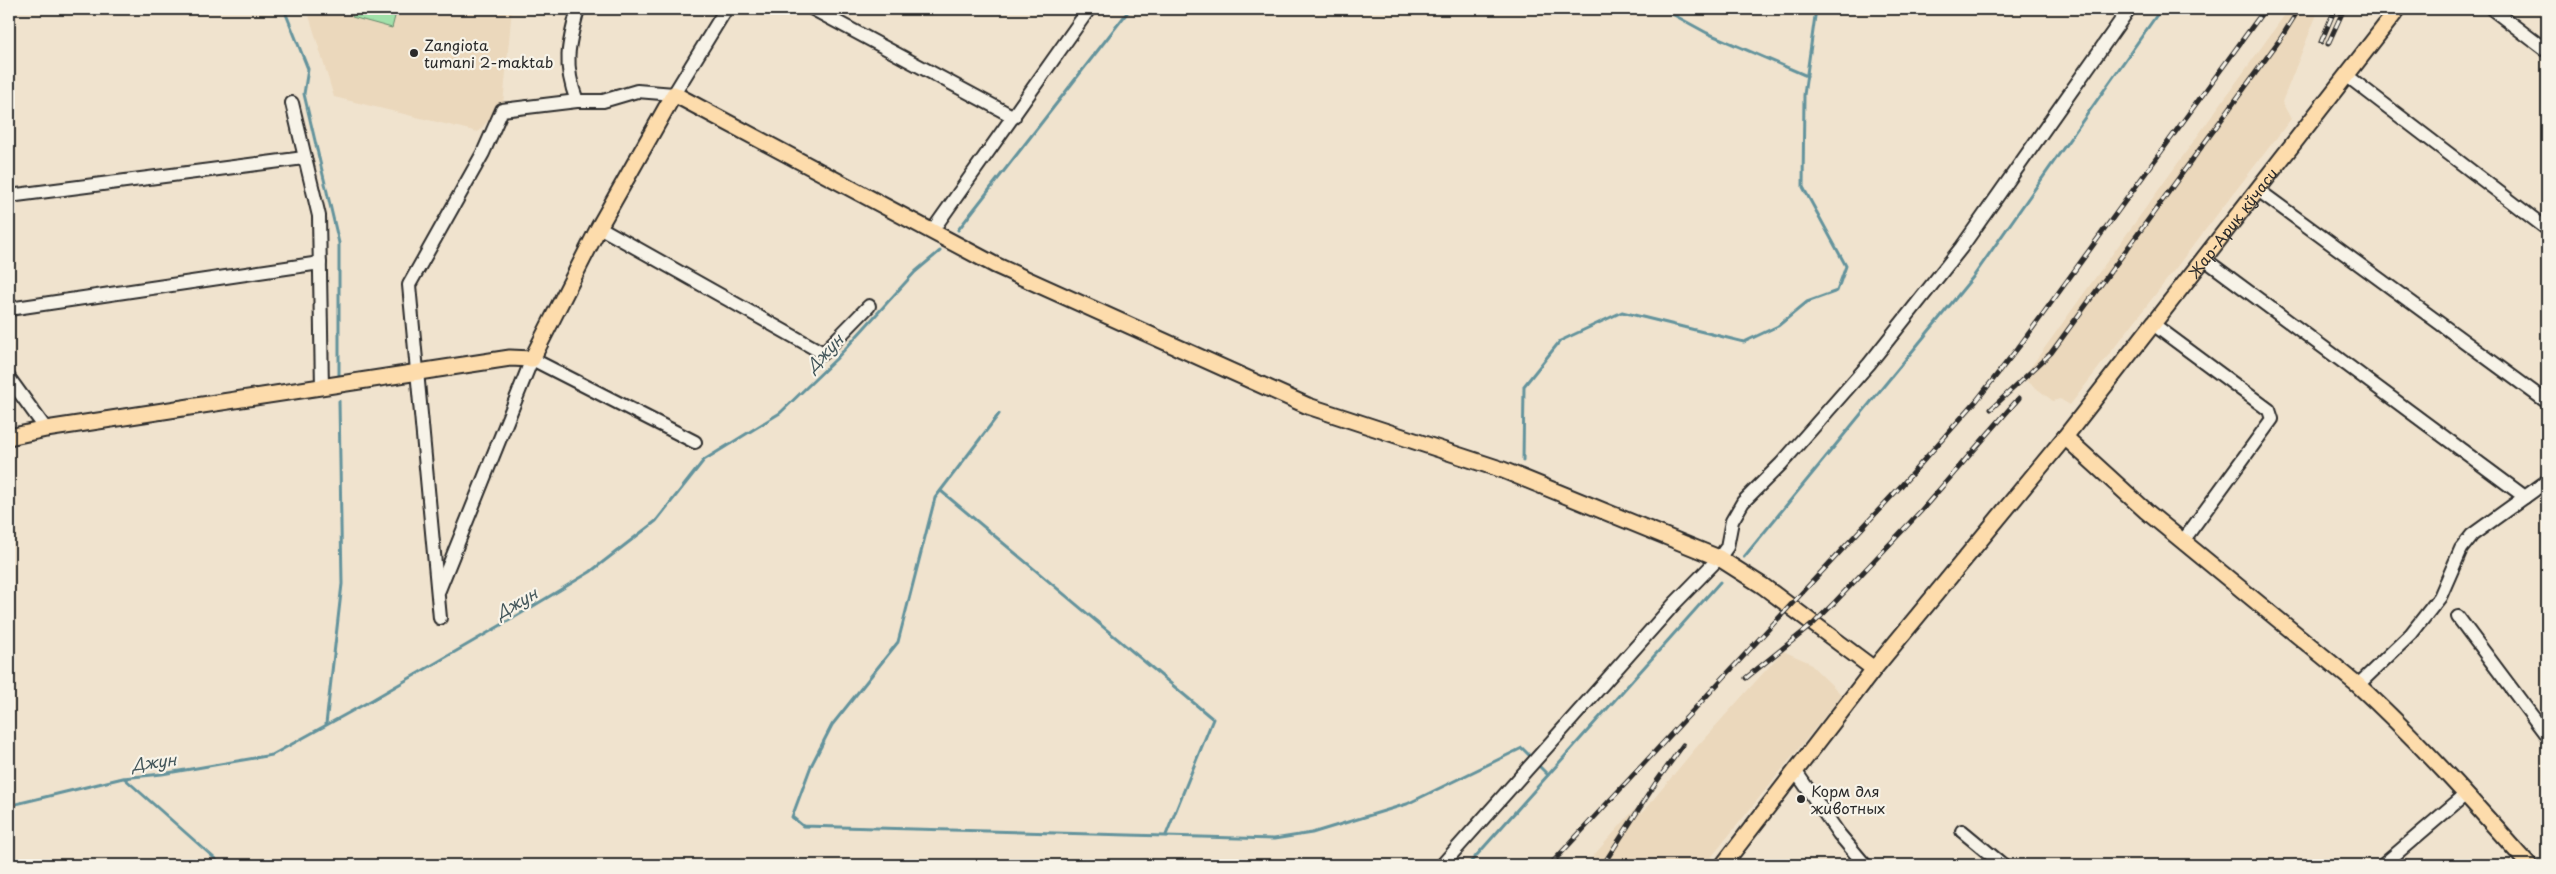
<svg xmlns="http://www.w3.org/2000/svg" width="2556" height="874" font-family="'Playpen Sans',sans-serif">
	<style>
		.built { fill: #ebd8bc }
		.green { fill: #a1e1aa; stroke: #66866a }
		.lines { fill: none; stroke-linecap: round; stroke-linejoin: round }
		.stream { stroke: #64939c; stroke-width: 3 }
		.minor-casing { stroke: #2b2b2b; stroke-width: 16 }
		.major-casing { stroke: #2b2b2b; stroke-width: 19 }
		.minor { stroke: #f7f3e8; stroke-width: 12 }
		.major { stroke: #fddcac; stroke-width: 15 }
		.rail-casing { stroke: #2b2b2b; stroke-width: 5 }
		.rail { stroke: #f7f3e8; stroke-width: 3; stroke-dasharray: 9; stroke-linecap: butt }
		.poi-dot { fill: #2b2b2b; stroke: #f7f3e8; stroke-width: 2 }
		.labels { text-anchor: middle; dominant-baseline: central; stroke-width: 4.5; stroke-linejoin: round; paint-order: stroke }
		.poi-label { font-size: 15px; fill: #2b2b2b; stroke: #f7f3e8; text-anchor: start }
		.street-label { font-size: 15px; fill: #2b2b2b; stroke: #f7f3e8 }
		.water-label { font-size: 16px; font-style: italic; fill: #43565a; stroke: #f7f3e8 }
	</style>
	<rect width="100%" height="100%" fill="#f0e3ce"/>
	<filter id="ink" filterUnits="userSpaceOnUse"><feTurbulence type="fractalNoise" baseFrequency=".02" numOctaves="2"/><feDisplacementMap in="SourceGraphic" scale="10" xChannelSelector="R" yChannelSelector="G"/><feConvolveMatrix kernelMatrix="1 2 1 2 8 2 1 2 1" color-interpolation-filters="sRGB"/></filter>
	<g filter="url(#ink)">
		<g class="built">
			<path d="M 307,9 L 512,9 L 503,104 L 478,132 L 334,97 Z"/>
			<path d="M 2289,9 L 2319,9 L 2282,102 L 2291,119 L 2070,405 L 2060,399 L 2053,401 L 2023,378 Z"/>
			<path d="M 1783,651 L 1808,662 L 1842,695 L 1705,865 L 1585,865 L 1635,809 L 1642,813 L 1694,750 Z"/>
		</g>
		<path class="green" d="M 354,9 L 397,9 L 392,28 L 352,17 Z"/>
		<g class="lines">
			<g class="stream">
				<path d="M 284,9 L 308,69 L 304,94 L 339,243 L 339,378"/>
				<path d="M 1663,9 L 1707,33 L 1807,76"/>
				<path d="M 958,230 L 1130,9"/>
				<path d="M 999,414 L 935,498 L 898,642 L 832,725 L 811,766 L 792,817 L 803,826 L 1274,839 L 1312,833 L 1407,804 L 1522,748 L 1532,758"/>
				<path d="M 1523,461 L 1524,386 L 1560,341 L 1622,312 L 1744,342 L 1778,326 L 1807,302 L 1837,291 L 1846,266 L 1803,187 L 1804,95 L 1816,9"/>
				<path d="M 941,491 L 1213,719 L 1166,835"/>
				<path d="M 1744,557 L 1973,277 L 2161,9"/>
				<path d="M 326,724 L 342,584 L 339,401"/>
				<path d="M 1536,763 L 1548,775"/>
				<path d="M 124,778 L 222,865"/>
				<path d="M 9,810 L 16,804 L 123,778 L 162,774 L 272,755 L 372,700 L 515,617 L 590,572 L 656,521 L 704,460 L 780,413 L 836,359 L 915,272 L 940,251"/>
				<path d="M 1468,865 L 1720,582"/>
			</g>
			<defs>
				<g id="minor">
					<path d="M 813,9 L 1014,117"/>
					<path d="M 2492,9 L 2547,51"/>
					<path d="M 2346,75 L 2547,229"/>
					<path d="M 577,101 C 563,65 568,45 578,9"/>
					<path d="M 292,103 L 319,216 L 322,388"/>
					<path d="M 2258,190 L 2547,402"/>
					<path d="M 9,196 L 304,158"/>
					<path d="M 599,227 L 823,353 L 869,306"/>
					<path d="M 932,231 L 1089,9"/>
					<path d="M 2203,258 L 2525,497"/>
					<path d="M 9,309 L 320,263"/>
					<path d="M 2153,324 L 2269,410 L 2272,419 L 2183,541"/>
					<path d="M 9,378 L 46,429"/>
					<path d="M 439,590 L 532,359 L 695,442"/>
					<path d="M 2458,617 L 2547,736"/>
					<path d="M 440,618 L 409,285 L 483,153 L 502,110 L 577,101 L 603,101 L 637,91 L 674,94 L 726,9"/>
					<path d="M 2358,685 L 2411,634 L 2440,597 L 2461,549 L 2472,535 L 2547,481"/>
					<path d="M 1796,772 L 1839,834 L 1865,865"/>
					<path d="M 1962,831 L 2003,865"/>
					<path d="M 1442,865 L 1675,603 L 1719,558 L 1727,547 L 1732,521 L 1743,502 L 1781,464 L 1869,364 L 1961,248 L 2129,9"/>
					<path d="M 2383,865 L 2466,794"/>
				</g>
				<g id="major">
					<path d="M 9,437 L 46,429 L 510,358 L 532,359 L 599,227 L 674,94 L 995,265 L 1308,406 L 1503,470 L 1719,558 L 1763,586 L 1874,669"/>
					<path d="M 2065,437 L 2146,511 L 2358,685 C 2419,741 2474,803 2529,865"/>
					<path id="s1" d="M 1723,865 L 1874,669 L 2065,437 L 2398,9"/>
				</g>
			</defs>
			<use href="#minor" class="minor-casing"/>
			<use href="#major" class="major-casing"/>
			<use href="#minor" class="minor"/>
			<use href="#major" class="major"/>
			<defs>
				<g id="rail">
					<path d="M 2321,42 L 2335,9"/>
					<path d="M 2328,44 L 2344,9"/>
					<path d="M 1991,409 L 2051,353 L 2281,38 L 2299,9"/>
					<path d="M 1746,678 L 1813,624 L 1835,602 L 1920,512 L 2019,398"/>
					<path d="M 1550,865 L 1901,486 L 1977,400 L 2021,344 L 2265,9"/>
					<path d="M 1603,865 L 1657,781 L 1683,745"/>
				</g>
			</defs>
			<use href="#rail" class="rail-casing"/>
			<use href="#rail" class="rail"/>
		</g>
	</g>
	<g class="poi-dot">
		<circle cx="414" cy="53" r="5"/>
		<circle cx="1801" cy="799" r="5"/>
	</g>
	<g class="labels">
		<g class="poi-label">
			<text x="424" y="44">Zangiota<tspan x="424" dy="17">tumani 2-maktab</tspan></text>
			<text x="1811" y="790">Корм для<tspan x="1811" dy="17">животных</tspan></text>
		</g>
		<g class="street-label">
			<text stroke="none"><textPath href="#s1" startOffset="820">Жар-Арик кўчаси</textPath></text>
		</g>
		<g class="water-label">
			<text transform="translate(824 352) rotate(-46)">Джун</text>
			<text transform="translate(516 602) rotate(-30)">Джун</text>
			<text transform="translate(154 761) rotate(-7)">Джун</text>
		</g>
	</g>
	<rect width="2556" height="874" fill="none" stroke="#f7f3e8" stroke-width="30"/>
	<rect x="15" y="15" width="2526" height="844" fill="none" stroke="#2b2b2b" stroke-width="2" filter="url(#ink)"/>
</svg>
